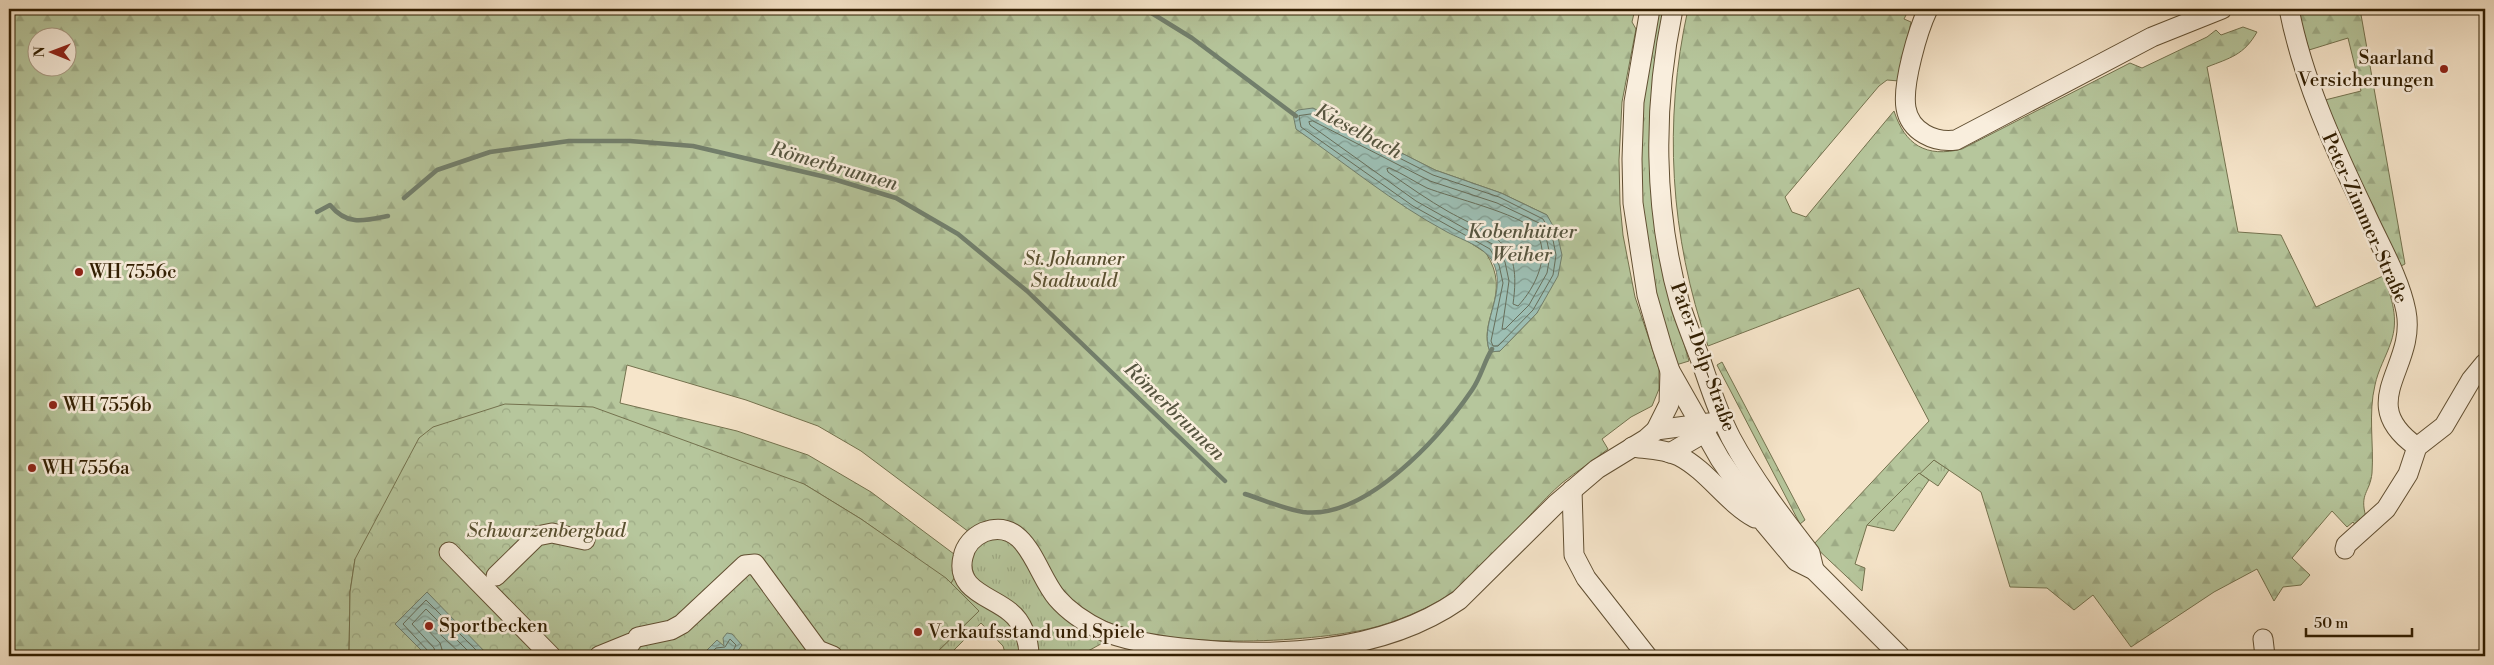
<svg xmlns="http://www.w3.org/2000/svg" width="2494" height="665" font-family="'Libre Bodoni',serif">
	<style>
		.grass { fill: url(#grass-tufts); stroke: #74724e }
		.forest { fill: url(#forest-firs); stroke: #74724e; fill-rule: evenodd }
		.park { fill: url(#park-crowns); stroke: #74724e }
		.water { fill: url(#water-waves); stroke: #727f6c }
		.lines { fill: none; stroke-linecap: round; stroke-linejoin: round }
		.shore { stroke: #676e5a; stroke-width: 1 }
		.stream { stroke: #727f6c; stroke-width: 4.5 }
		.minor-casing { stroke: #625033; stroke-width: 21 }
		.minor { stroke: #f9eedd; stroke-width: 19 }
		.poi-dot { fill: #8f2418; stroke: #f9eedd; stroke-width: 2 }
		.labels { text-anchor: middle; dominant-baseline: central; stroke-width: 5; stroke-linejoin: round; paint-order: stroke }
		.poi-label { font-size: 19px; fill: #311e01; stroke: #f9eedd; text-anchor: start }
		.street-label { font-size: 19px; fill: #311e01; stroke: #f9eedd }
		.park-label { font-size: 19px; font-style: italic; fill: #595030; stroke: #f9eedd }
		.water-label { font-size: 20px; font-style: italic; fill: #575640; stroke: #f9eedd }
	</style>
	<defs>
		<pattern id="grass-tufts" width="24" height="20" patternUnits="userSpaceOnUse" patternTransform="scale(1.25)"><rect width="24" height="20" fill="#b6c69c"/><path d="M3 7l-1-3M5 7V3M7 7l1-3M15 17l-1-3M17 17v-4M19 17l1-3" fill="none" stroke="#9daa85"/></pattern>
		<pattern id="forest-firs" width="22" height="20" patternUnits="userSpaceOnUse" patternTransform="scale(1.25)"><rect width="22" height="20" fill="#b6c69c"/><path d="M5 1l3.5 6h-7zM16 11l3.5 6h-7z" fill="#9daa85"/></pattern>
		<pattern id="park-crowns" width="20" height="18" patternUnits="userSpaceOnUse" patternTransform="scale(1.25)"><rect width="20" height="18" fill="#b6c69c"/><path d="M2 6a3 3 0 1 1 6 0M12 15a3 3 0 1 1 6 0" fill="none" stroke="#9daa85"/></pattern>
		<pattern id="water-waves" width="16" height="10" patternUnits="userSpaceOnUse" patternTransform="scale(1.25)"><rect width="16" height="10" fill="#9dbfb4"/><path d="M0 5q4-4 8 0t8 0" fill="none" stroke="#819b90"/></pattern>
	</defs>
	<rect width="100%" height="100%" fill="#f6e5ca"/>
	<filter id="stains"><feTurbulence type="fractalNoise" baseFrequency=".004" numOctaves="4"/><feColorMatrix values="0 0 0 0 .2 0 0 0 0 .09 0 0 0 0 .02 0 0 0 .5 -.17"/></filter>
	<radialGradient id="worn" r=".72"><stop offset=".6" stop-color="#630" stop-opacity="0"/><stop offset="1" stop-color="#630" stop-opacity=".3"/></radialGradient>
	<g class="grass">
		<path d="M 1658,9 L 1667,9 L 1669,292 L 1689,361 L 1676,365 L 1654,294 L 1641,203 L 1641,102 Z"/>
		<path d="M 1934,460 L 1949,470 L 1938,486 L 1919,473 Z"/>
		<path d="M 990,537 L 1010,541 L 1108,640 L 1079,656 L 1038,656 L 978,583 C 967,563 969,547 990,537 Z"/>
		<path d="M 956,575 L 1014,628 L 1023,656 L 1006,656 L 1003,646 L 981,623 L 948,656 L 933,656 L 979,611 L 951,583 Z"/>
	</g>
	<g class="forest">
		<path d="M 9,9 L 1635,9 L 1632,22 L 1636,29 L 1622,102 L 1619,160 L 1620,204 L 1623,235 L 1635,297 L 1659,369 L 1659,389 L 1652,406 L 1631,417 L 1602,439 L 1608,449 C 1593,461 1577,471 1562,483 C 1521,519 1487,573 1439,601 C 1415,614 1386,626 1358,631 C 1290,644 1132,652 1078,605 C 1066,595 1057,582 1049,570 C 1039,552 1030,523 1005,522 C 995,521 979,529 969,532 L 861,451 L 818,426 L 746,400 L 627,365 L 620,403 L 737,431 L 808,455 L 871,492 L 954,554 L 956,575 L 951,583 L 861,519 L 804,484 L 355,559 L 350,592 L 349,656 L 9,656 ZM 38,38 L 68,38 L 68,68 L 38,68 ZM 1296,129 L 1365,135 L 1435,170 L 1501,193 L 1547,215 L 1537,313 L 1500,351 L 1490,352 C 1477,319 1513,295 1486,253 Z"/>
		<path d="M 1688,9 L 1909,9 L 1904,19 L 1911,22 L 1899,81 L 1887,80 L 1879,86 L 1785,197 L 1792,212 L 1806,217 L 1894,111 C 1905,145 1926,158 1962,149 L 2130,63 L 2142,68 L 2207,37 L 2216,30 L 2221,35 L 2243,27 L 2257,32 C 2244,55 2230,58 2207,67 L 2238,232 L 2281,235 L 2316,307 L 2383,276 C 2392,298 2399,319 2391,342 C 2386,357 2378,370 2375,385 C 2368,414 2374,444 2372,473 C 2370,493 2359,493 2366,517 L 2356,526 L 2353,522 L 2347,527 L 2332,511 L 2292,558 L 2310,575 L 2301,585 L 2283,587 L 2274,601 L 2257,569 L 2214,592 L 2131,647 L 2093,595 L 2074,610 L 2047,588 L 2010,587 L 1981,492 L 1934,460 L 1867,525 L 1855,564 L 1865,568 L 1862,591 L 1813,545 L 1929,421 L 1859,288 L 1708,346 C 1670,236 1663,122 1688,9 Z"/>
		<path d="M 2297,9 L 2360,9 L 2405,264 L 2401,266 L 2332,120 L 2325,100 L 2361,91 L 2348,38 L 2309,50 Z"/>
		<path d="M 1722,362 L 1805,520 L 1800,524 L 1717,365 Z"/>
	</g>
	<g class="park">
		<path d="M 505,404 L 593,407 L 804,484 L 861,519 L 946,578 L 979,611 L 933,656 L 349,656 L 350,592 L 355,559 L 419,438 L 433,427 Z"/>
		<path d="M 1919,473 L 1929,480 L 1894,531 L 1867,525 Z"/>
	</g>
	<g class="water">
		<path d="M 1313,108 L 1435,170 L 1501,193 L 1547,215 L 1557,233 L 1562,255 L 1558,276 L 1537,313 L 1500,351 L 1490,352 C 1479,325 1505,296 1495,267 C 1488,247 1464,241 1447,232 C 1393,203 1346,164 1296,129 L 1293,114 L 1298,110 Z"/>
		<path d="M 427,592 L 489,656 L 427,656 L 395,624 Z"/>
		<path d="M 727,633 L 732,634 L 742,645 L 737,652 L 728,651 L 734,654 L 738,653 L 742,656 L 701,656 L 717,640 L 724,646 L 723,638 Z"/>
	</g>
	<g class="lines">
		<g class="shore">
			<path d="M 1312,114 L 1433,175 L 1499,197 L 1543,219 L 1552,235 L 1556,255 L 1553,275 L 1533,310 L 1498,346 L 1493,346 L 1491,341 L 1503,283 L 1499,265 L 1490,249 L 1413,206 L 1301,127 L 1299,116 Z"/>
			<path d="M 1313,121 L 1430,181 L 1497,203 L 1539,223 L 1546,237 L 1550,255 L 1547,273 L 1529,305 L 1505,329 L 1502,329 L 1509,281 L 1505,262 L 1494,245 L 1416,201 L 1310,125 L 1309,122 Z"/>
			<path d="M 1390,168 C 1403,174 1415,182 1427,188 C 1450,197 1520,214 1534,230 C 1553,253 1535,288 1518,306 L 1513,304 C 1522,241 1497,238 1449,212 C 1428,200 1408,186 1388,172 L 1387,169 Z"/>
			<path d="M 430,656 L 428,651 L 403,624 L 426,600 L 482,656"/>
			<path d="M 436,656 L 434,648 L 412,624 L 426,609 L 473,656"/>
			<path d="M 444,656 L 440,643 L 423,625 L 425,620 L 463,656"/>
			<path d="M 708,656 L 716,648 L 725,647 L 730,639 L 736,645 L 733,651 L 735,656"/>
		</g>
		<g class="stream">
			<path d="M 1145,9 L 1192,38 L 1296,116"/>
			<path d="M 404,198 L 437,170 L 490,152 L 569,141 L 630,141 L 693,146 L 830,178 L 896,198 L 958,234 L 1027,291 L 1225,481"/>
			<path d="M 317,212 L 330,205 C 347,226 364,221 388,216"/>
			<path d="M 1245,494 C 1264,500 1284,509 1303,512 C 1366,520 1440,437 1472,390 C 1481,377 1484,362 1492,349"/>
		</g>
		<defs>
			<g id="minor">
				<path d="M 1650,9 L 1634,102 L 1632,159 L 1633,203 L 1647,295 L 1662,347 L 1670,371 L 1720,459 L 1765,524 L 1796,561 L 1814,570 L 1900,656"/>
				<path d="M 1673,9 C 1653,105 1653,209 1680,304 C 1686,323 1694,342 1701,361 C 1710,387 1718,413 1731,438 C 1753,479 1782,517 1810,553 L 1814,570"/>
				<path d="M 1928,9 C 1918,30 1902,84 1906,108 C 1910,132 1935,143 1956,140 L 2152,37 L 2222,9"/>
				<path d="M 2289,9 C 2303,80 2333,145 2364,210 C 2378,242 2399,276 2406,311 C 2417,368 2353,402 2417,447"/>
				<path d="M 1656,430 L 1709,423"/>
				<path d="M 1632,447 C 1647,449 1665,449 1679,456 C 1708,471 1726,502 1755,518"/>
				<path d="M 1670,453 L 1704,433 L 1711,423"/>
				<path d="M 1572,490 L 1574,555 L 1586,578 L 1647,656"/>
				<path d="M 2345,549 L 2346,545 L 2386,509 L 2408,474 L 2417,447 L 2444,426 L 2471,380 L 2485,363"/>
				<path d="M 449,552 L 551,656"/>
				<path d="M 496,576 L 537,536 L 552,533 L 585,540"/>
				<path d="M 638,637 L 671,630 L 682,624 L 745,565 L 755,564 L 818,650 L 833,656"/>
				<path d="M 2263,639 L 2265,656"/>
				<path d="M 599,656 L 631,643"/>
				<path d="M 1029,656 C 1029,641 1023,622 1010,612 C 991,596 955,590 963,557 C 965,546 973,537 984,532 C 1027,516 1036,574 1057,598 C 1070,613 1086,623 1103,631 C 1127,641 1155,645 1181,648 C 1272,658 1381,654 1459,600 L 1556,504 L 1597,469 L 1646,439 L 1656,430 L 1669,404 L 1670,371"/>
			</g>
		</defs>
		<use href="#minor" class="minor-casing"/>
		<use href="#minor" class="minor"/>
	</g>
	<g class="poi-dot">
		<circle cx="2444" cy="69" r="5"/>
		<circle cx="79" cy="272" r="5"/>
		<circle cx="53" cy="405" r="5"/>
		<circle cx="32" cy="468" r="5"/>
		<circle cx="429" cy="626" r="5"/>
		<circle cx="918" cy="632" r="5"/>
	</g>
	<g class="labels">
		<g class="poi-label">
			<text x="2434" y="58" text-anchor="end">Saarland<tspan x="2434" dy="22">Versicherungen</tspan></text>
			<text x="89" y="272">WH 7556c</text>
			<text x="63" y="405">WH 7556b</text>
			<text x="42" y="468">WH 7556a</text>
			<text x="439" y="626">Sportbecken</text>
			<text x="928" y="632">Verkaufsstand und Spiele</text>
		</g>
		<g class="street-label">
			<text transform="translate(2365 218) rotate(66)">Peter-Zimmer-Straße</text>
			<text transform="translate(1703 357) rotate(70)">Pater-Delp-Straße</text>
		</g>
		<g class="park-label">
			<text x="1074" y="259">St. Johanner<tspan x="1074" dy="22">Stadtwald</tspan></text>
			<text x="546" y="531">Schwarzenbergbad</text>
		</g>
		<g class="water-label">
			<text transform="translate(1358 132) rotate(28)">Kieselbach</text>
			<text transform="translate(834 167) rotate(16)">Römerbrunnen</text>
			<text x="1522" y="232">Kobenhütter<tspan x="1522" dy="23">Weiher</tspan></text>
			<text transform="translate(1174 412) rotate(44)">Römerbrunnen</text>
		</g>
	</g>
	<rect width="2494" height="665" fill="none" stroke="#f6e5ca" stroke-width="30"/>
	<rect x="10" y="10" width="2474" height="645" fill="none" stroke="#311e01" stroke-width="2.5"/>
	<rect x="15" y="15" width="2464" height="635" fill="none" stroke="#311e01"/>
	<g transform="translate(52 52) rotate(271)"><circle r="24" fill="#f9eedd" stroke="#a99b85"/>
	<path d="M0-4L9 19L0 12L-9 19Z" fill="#8f2418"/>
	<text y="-8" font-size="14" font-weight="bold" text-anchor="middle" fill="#311e01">N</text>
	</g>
	<path d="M2306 628v8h106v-8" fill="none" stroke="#311e01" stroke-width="2.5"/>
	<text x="2314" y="628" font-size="15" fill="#311e01" stroke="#f9eedd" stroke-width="4" paint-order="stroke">50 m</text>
	<rect width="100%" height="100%" filter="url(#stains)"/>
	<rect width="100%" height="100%" fill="url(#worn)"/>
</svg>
